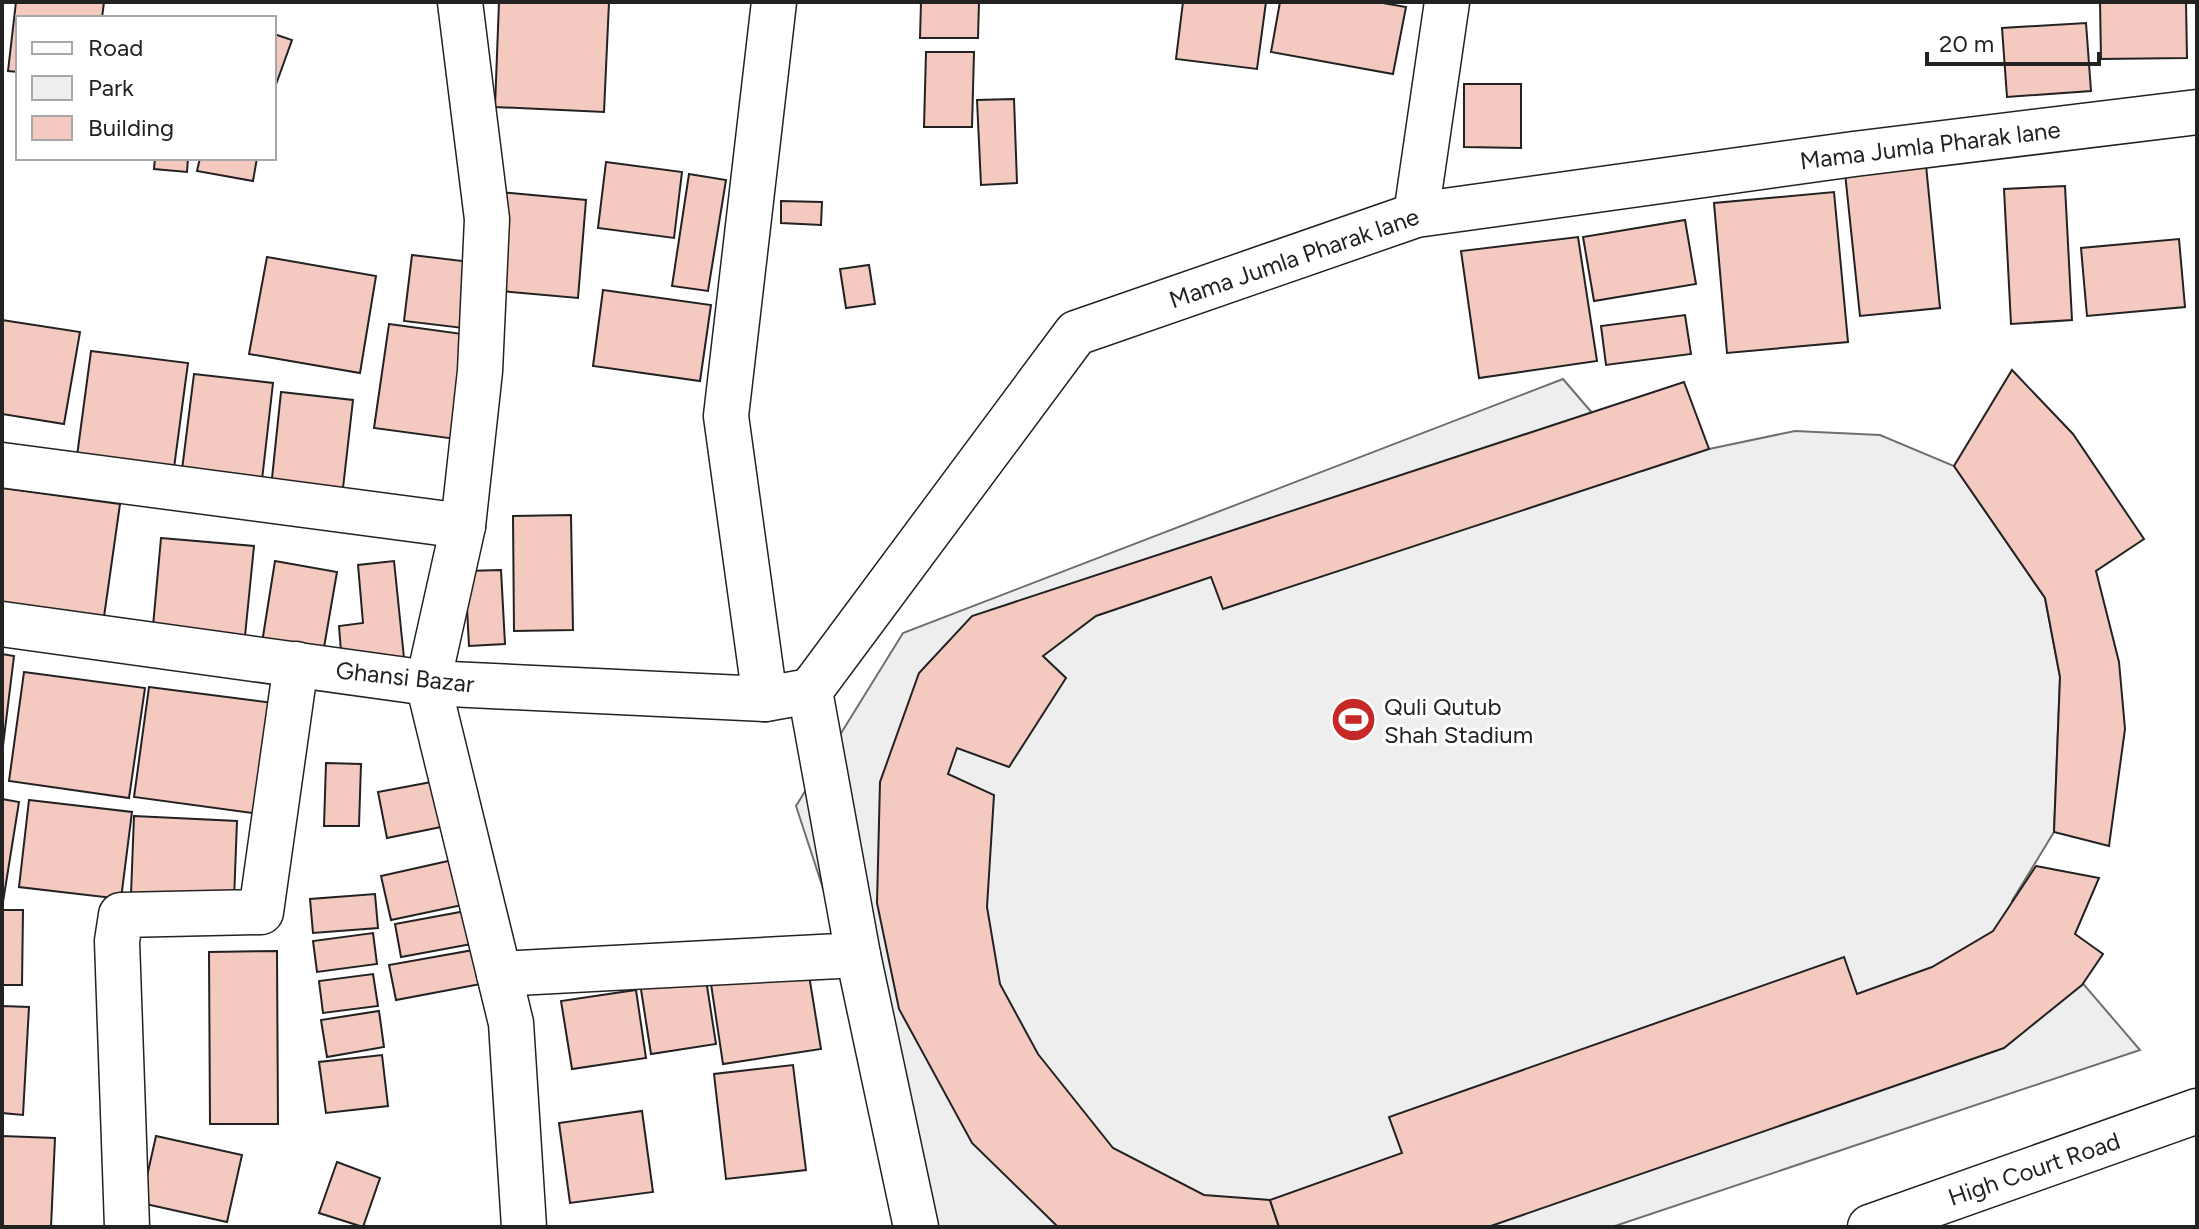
<svg xmlns="http://www.w3.org/2000/svg" width="2199" height="1229" font-family="Figtree,sans-serif">
	<style>
		.green { fill: #eee; stroke: #6f6f6f; stroke-width: 2 }
		.building { fill: #f3c9c0; stroke: #222; stroke-width: 2 }
		.lines { fill: none; stroke-linecap: round; stroke-linejoin: round }
		.minor-casing { stroke: #222; stroke-width: 47 }
		.highway-casing { stroke: #222; stroke-width: 47 }
		.minor { stroke: #fff; stroke-width: 44 }
		.highway { stroke: #fff; stroke-width: 44 }
		.labels { text-anchor: middle; dominant-baseline: central; stroke-width: 6; stroke-linejoin: round; paint-order: stroke }
		.street-label { font-size: 24px; fill: #222; stroke: #fff }
		.poi-label { font-size: 24px; fill: #222; stroke: #fff; text-anchor: start }
	</style>
	<rect width="100%" height="100%" fill="#fff"/>
	<path class="green" d="M 1563,379 L 1642,471 L 1709,449 L 1795,431 L 1880,435 L 1954,466 L 2045,598 L 2060,677 L 2054,832 L 2012,901 L 2140,1050 L 1612,1227 L 918,1227 L 858,995 L 796,806 L 903,633 Z"/>
	<g class="building">
		<path d="M 16,2 L 104,2 L 102,18 L 18,18 L 18,72 L 8,71 Z"/>
		<path d="M 499,2 L 609,2 L 604,112 L 495,107 Z"/>
		<path d="M 921,2 L 979,2 L 978,38 L 920,38 Z"/>
		<path d="M 1183,2 L 1266,2 L 1257,69 L 1176,59 Z"/>
		<path d="M 1280,2 L 1377,2 L 1406,7 L 1393,74 L 1271,52 Z"/>
		<path d="M 2100,2 L 2186,2 L 2187,58 L 2101,59 Z"/>
		<path d="M 2086,23 L 2091,91 L 2007,97 L 2002,28 Z"/>
		<path d="M 274,34 L 292,40 L 274,90 Z"/>
		<path d="M 926,52 L 974,52 L 972,127 L 924,127 Z"/>
		<path d="M 1464,84 L 1521,84 L 1521,148 L 1464,147 Z"/>
		<path d="M 1014,99 L 1017,183 L 981,185 L 977,100 Z"/>
		<path d="M 155,158 L 188,158 L 187,172 L 154,169 Z"/>
		<path d="M 200,158 L 257,158 L 253,181 L 197,171 Z"/>
		<path d="M 606,162 L 682,172 L 674,238 L 598,228 Z"/>
		<path d="M 1926,165 L 1940,308 L 1860,316 L 1845,173 Z"/>
		<path d="M 689,174 L 726,180 L 708,291 L 672,286 Z"/>
		<path d="M 2065,186 L 2072,320 L 2011,324 L 2004,189 Z"/>
		<path d="M 499,192 L 586,200 L 578,298 L 490,290 Z"/>
		<path d="M 1834,192 L 1848,342 L 1727,353 L 1714,203 Z"/>
		<path d="M 781,201 L 822,202 L 821,225 L 781,223 Z"/>
		<path d="M 1685,220 L 1696,284 L 1594,301 L 1583,237 Z"/>
		<path d="M 1578,237 L 1597,361 L 1479,378 L 1461,251 Z"/>
		<path d="M 2179,239 L 2185,307 L 2087,316 L 2081,248 Z"/>
		<path d="M 412,255 L 471,262 L 463,328 L 404,321 Z"/>
		<path d="M 267,257 L 376,276 L 360,373 L 249,354 Z"/>
		<path d="M 869,265 L 875,304 L 846,308 L 840,269 Z"/>
		<path d="M 603,290 L 711,305 L 700,381 L 593,366 Z"/>
		<path d="M 1685,315 L 1691,354 L 1606,365 L 1601,326 Z"/>
		<path d="M 2,320 L 80,332 L 64,424 L 2,414 Z"/>
		<path d="M 389,324 L 477,336 L 463,440 L 374,428 Z"/>
		<path d="M 91,351 L 188,363 L 174,468 L 77,456 Z"/>
		<path d="M 2012,370 L 2073,434 L 2144,539 L 2096,571 L 2119,662 L 2125,729 L 2109,846 L 2054,832 L 2060,677 L 2045,598 L 1954,466 Z"/>
		<path d="M 194,374 L 273,383 L 262,480 L 182,470 Z"/>
		<path d="M 1684,382 L 1709,449 L 1223,609 L 1211,577 L 1096,616 L 1043,656 L 1066,678 L 1009,767 L 957,748 L 948,774 L 994,795 L 987,907 L 1000,984 L 1038,1054 L 1113,1148 L 1204,1195 L 1270,1200 L 1279,1227 L 1058,1227 L 972,1143 L 899,1009 L 877,903 L 880,782 L 919,673 L 972,616 Z"/>
		<path d="M 281,392 L 353,400 L 342,497 L 271,488 Z"/>
		<path d="M 2,488 L 120,504 L 103,624 L 2,610 Z"/>
		<path d="M 571,515 L 573,630 L 514,631 L 513,516 Z"/>
		<path d="M 161,538 L 254,546 L 244,646 L 152,637 Z"/>
		<path d="M 275,561 L 337,572 L 322,659 L 261,649 Z"/>
		<path d="M 394,561 L 404,658 L 342,664 L 339,626 L 363,623 L 358,565 Z"/>
		<path d="M 501,570 L 505,644 L 469,646 L 465,571 Z"/>
		<path d="M 2,654 L 14,656 L 2,754 Z"/>
		<path d="M 24,672 L 145,688 L 129,798 L 9,781 Z"/>
		<path d="M 149,687 L 274,703 L 259,814 L 134,797 Z"/>
		<path d="M 326,763 L 361,764 L 359,826 L 324,826 Z"/>
		<path d="M 442,780 L 451,825 L 387,838 L 378,792 Z"/>
		<path d="M 2,799 L 19,802 L 3,902 L 2,902 Z"/>
		<path d="M 29,800 L 132,812 L 121,899 L 19,887 Z"/>
		<path d="M 134,816 L 237,821 L 234,900 L 131,894 Z"/>
		<path d="M 457,859 L 467,904 L 391,920 L 381,876 Z"/>
		<path d="M 2036,866 L 2099,878 L 2075,934 L 2103,954 L 2082,985 L 2004,1048 L 1488,1227 L 1279,1227 L 1270,1200 L 1402,1153 L 1389,1117 L 1844,957 L 1857,994 L 1932,967 L 1993,931 Z"/>
		<path d="M 375,894 L 378,928 L 313,933 L 310,899 Z"/>
		<path d="M 2,910 L 23,910 L 22,985 L 2,985 Z"/>
		<path d="M 471,910 L 477,943 L 401,957 L 395,924 Z"/>
		<path d="M 373,933 L 377,964 L 317,972 L 313,941 Z"/>
		<path d="M 479,949 L 486,983 L 396,1000 L 389,965 Z"/>
		<path d="M 277,951 L 278,1124 L 210,1124 L 209,952 Z"/>
		<path d="M 808,969 L 821,1049 L 723,1064 L 711,984 Z"/>
		<path d="M 705,973 L 716,1044 L 651,1054 L 640,983 Z"/>
		<path d="M 373,974 L 378,1006 L 323,1013 L 319,981 Z"/>
		<path d="M 636,990 L 646,1058 L 572,1069 L 561,1001 Z"/>
		<path d="M 2,1006 L 29,1007 L 23,1115 L 2,1113 Z"/>
		<path d="M 379,1011 L 384,1047 L 327,1057 L 321,1020 Z"/>
		<path d="M 382,1055 L 388,1106 L 326,1113 L 319,1062 Z"/>
		<path d="M 793,1065 L 806,1170 L 726,1179 L 714,1074 Z"/>
		<path d="M 642,1111 L 653,1192 L 570,1203 L 559,1123 Z"/>
		<path d="M 2,1136 L 55,1138 L 51,1227 L 2,1227 Z"/>
		<path d="M 156,1136 L 242,1155 L 227,1222 L 141,1203 Z"/>
		<path d="M 337,1162 L 380,1178 L 363,1227 L 319,1213 Z"/>
	</g>
	<g class="lines">
		<defs>
			<g id="minor">
				<path d="M 460,2 L 487,219 L 480,371 L 463,526 L 428,683 L 511,1023 L 524,1227"/>
				<path d="M 1416,215 L 1447,2"/>
				<path d="M 2,465 L 463,526"/>
				<path d="M 2,624 L 428,683 L 765,699 L 810,691"/>
				<path d="M 810,691 L 1076,333 L 1416,215 L 1854,154 L 2197,112"/>
				<path d="M 765,699 L 726,416 L 774,2"/>
				<path d="M 858,955 L 916,1227"/>
				<path d="M 499,974 L 858,955 L 810,691"/>
				<path d="M 127,1227 L 117,941 L 121,915 L 261,912 L 296,664"/>
			</g>
			<path id="highway" d="M 1870,1227 L 2197,1111"/>
		</defs>
		<use href="#minor" class="minor-casing"/>
		<use href="#highway" class="highway-casing"/>
		<use href="#minor" class="minor"/>
		<use href="#highway" class="highway"/>
	</g>
	<defs>
		<symbol id="stadium-disc" viewBox="-11 -11 22 22"><circle r="9.5" fill="#c62828" stroke="#fff"/><path d="M0-5a6.5 5 0 1 0 0 10a6.5 5 0 1 0 0-10ZM-3.5-1.8h7v3.6h-7Z" fill="#fff"/></symbol>
	</defs>
	<g fill-rule="evenodd">
		<use href="#stadium-disc" x="1328" y="694" width="51" height="51"/>
	</g>
	<g class="labels">
		<g class="street-label">
			<text transform="translate(1930 145) rotate(-7)">Mama Jumla Pharak lane</text>
			<text transform="translate(1294 258) rotate(-19)">Mama Jumla Pharak lane</text>
			<text transform="translate(405 677) rotate(6)">Ghansi Bazar</text>
			<text transform="translate(2034 1169) rotate(-19)">High Court Road</text>
		</g>
		<g class="poi-label">
			<text x="1384" y="706">Quli Qutub<tspan x="1384" dy="28">Shah Stadium</tspan></text>
		</g>
	</g>
	<rect width="2199" height="1229" fill="none" stroke="#222222" stroke-width="8"/>
	<rect x="16" y="16" width="260" height="144" fill="#ffffff" stroke="#a7a7a7" stroke-width="2"/>
	<rect x="32" y="42" width="40" height="12" fill="#ffffff" stroke="#a7a7a7" stroke-width="2"/>
	<text x="88" y="56" font-size="24" fill="#222222">Road</text>
	<rect x="32" y="76" width="40" height="24" fill="#eeeeee" stroke="#a7a7a7" stroke-width="2"/>
	<text x="88" y="96" font-size="24" fill="#222222">Park</text>
	<rect x="32" y="116" width="40" height="24" fill="#f3c9c0" stroke="#a7a7a7" stroke-width="2"/>
	<text x="88" y="136" font-size="24" fill="#222222">Building</text>
	<path d="M1927 52v12h172v-12" fill="none" stroke="#222222" stroke-width="4"/>
	<text x="1939" y="52" font-size="24" fill="#222222" stroke="#ffffff" stroke-width="6" paint-order="stroke">20 m</text>
</svg>
